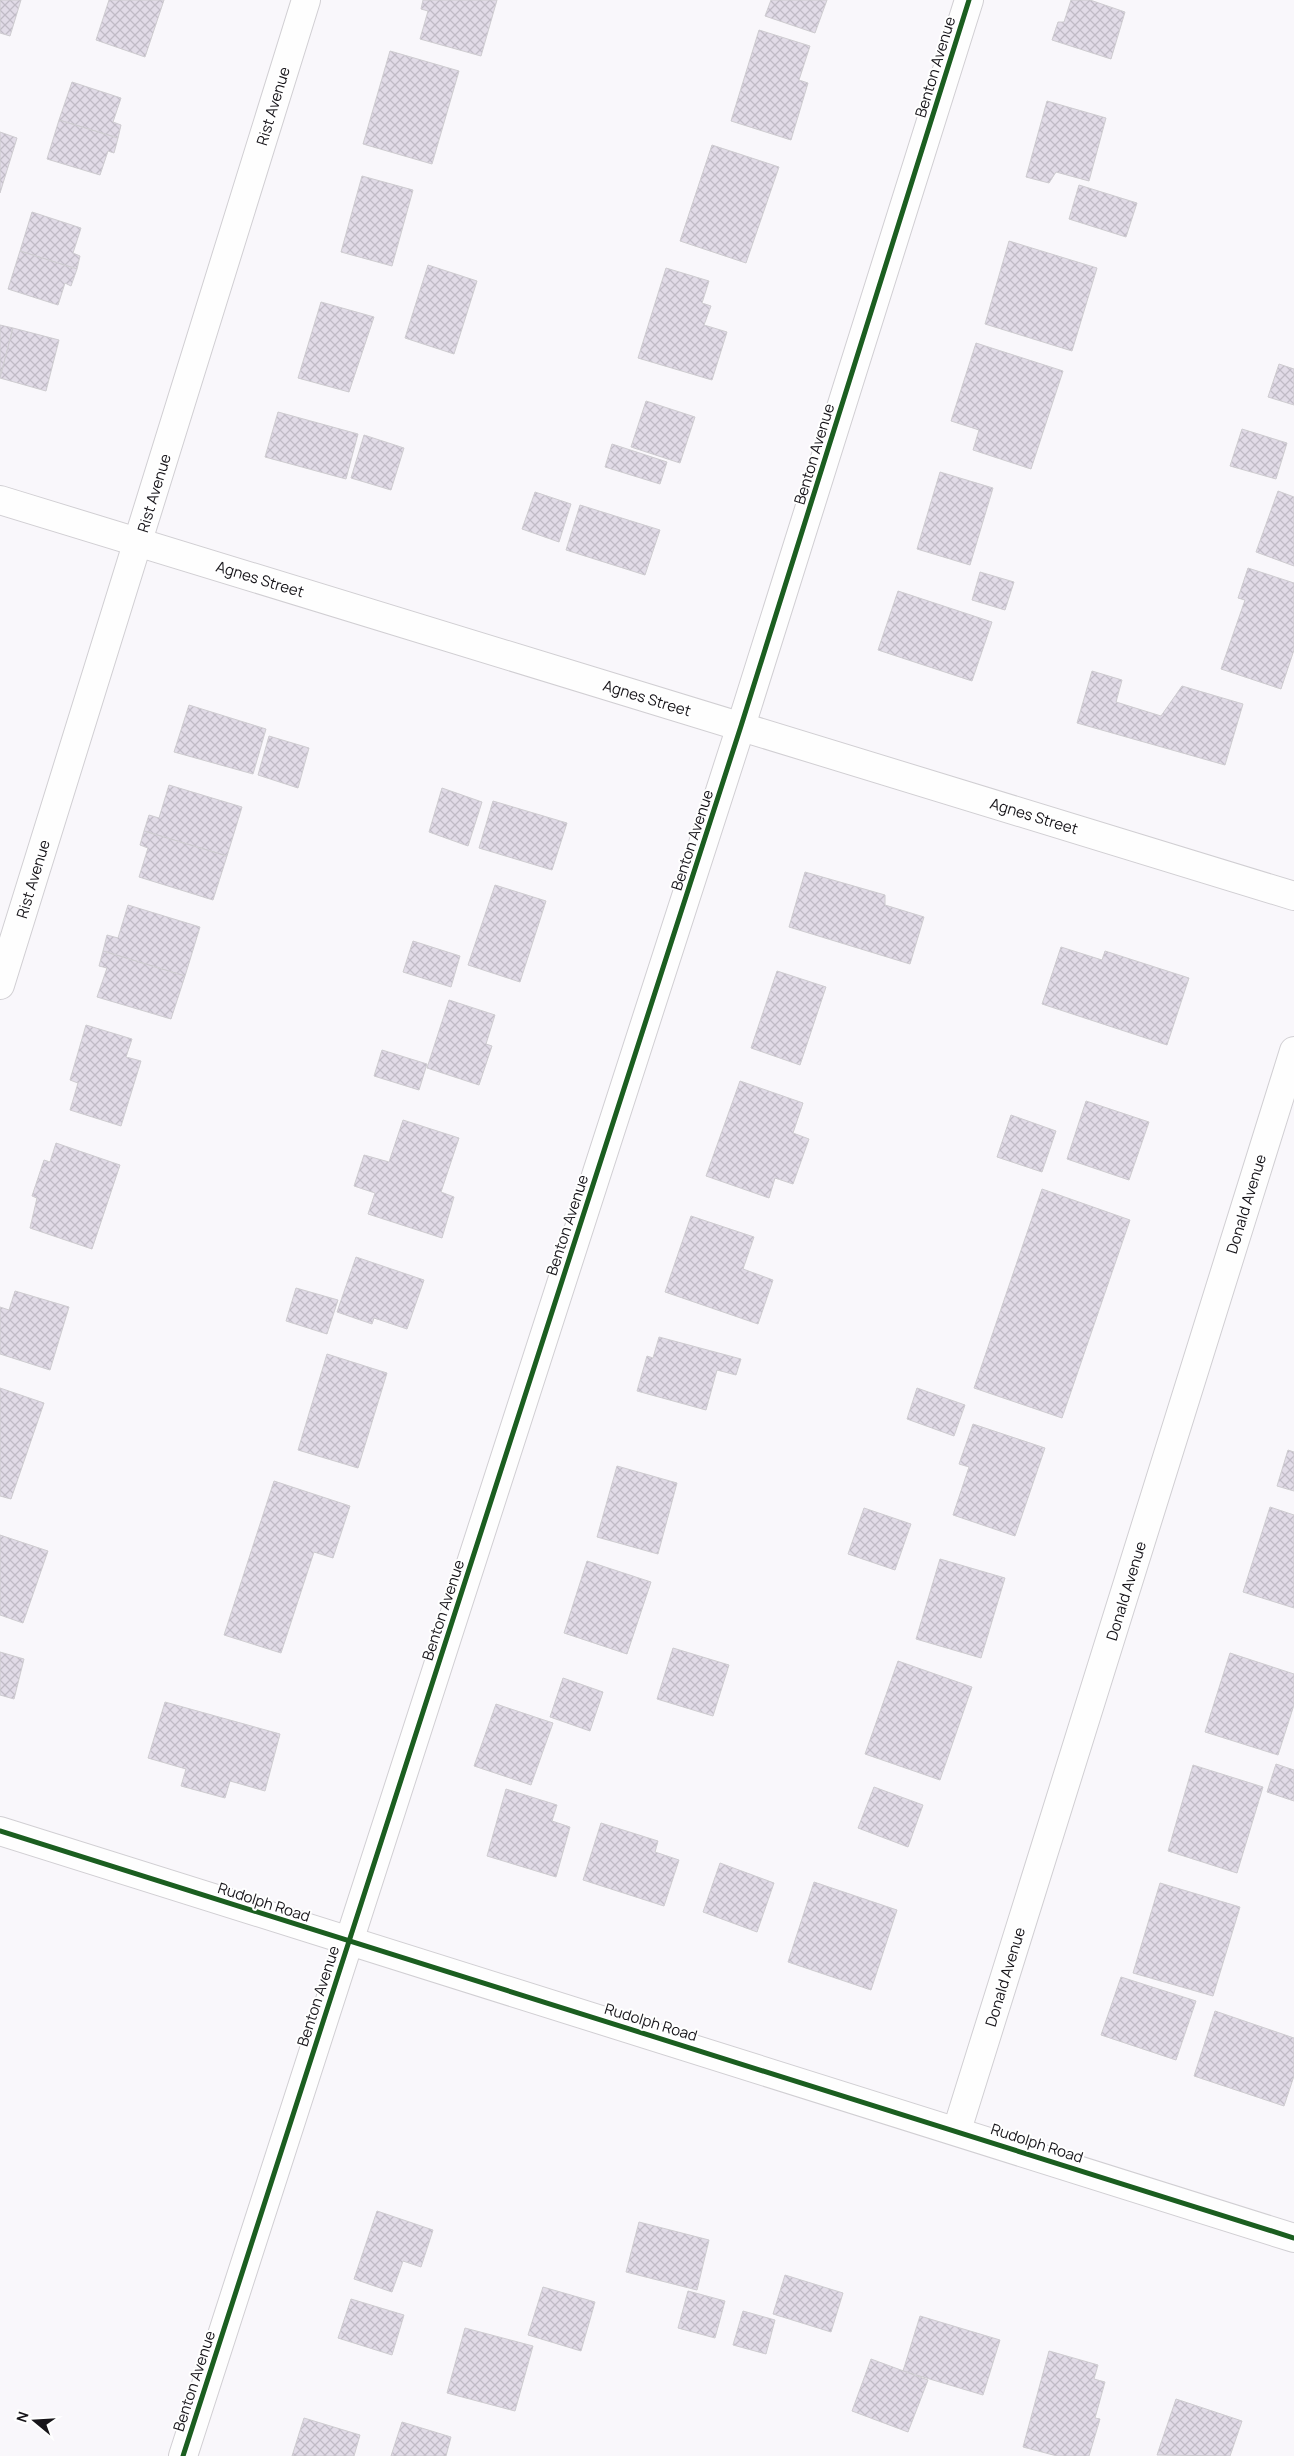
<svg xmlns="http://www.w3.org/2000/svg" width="1294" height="2456" font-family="Manrope,sans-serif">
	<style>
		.building { fill: url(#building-cross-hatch); stroke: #ceccd0 }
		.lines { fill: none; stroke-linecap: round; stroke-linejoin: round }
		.minor-casing { stroke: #d1cfd3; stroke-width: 30 }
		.minor { stroke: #fefefe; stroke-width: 28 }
		.cycleway-casing { stroke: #fff; stroke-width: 8 }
		.cycleway { stroke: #1b5e20; stroke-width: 5 }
		.labels { text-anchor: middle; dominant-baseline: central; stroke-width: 4; stroke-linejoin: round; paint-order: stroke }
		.street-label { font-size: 15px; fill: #17151a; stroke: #fff }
	</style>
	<defs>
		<pattern id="building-cross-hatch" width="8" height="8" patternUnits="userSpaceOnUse" patternTransform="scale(1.25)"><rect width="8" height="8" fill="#e1dbe7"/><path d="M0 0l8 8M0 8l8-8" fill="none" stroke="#c0bbc6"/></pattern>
	</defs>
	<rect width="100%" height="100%" fill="#f9f7fb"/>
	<g class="building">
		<path d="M 0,0 L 21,0 L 10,36 L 0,33 Z"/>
		<path d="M 109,0 L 164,0 L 145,57 L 96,40 Z"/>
		<path d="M 423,0 L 497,0 L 481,56 L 420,39 L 428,11 L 421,9 Z"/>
		<path d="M 771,0 L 827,0 L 815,33 L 765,16 Z"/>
		<path d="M 1071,0 L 1090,0 L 1125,12 L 1111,59 L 1052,40 L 1058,22 L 1064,22 Z"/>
		<path d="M 759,30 L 810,46 L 799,80 L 808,83 L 791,140 L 731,121 Z"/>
		<path d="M 390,51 L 459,71 L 432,164 L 363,144 Z"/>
		<path d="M 72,82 L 121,98 L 113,122 L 121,125 L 118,138 L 59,120 Z"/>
		<path d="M 1047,101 L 1106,118 L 1089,181 L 1056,172 L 1049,183 L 1026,177 Z"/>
		<path d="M 59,120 L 118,138 L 114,153 L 108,151 L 100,175 L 47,159 Z"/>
		<path d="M 0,132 L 17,138 L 0,193 Z"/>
		<path d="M 712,145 L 779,167 L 746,263 L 680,241 Z"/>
		<path d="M 362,176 L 413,190 L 392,266 L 341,252 Z"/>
		<path d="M 1079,185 L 1137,203 L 1126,237 L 1069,219 Z"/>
		<path d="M 32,212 L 81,228 L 73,253 L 80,256 L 77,269 L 20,251 Z"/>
		<path d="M 1009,241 L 1097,268 L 1072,351 L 985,324 Z"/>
		<path d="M 20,251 L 77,269 L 71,286 L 65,283 L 58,305 L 8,289 Z"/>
		<path d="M 428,265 L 477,281 L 454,354 L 405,338 Z"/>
		<path d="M 666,268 L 709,281 L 702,303 L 711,306 L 704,325 L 727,332 L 712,380 L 638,358 Z"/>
		<path d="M 321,302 L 374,317 L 349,392 L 298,378 Z"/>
		<path d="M 0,325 L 13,328 L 0,378 Z"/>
		<path d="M 13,328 L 59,340 L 46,391 L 0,378 Z"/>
		<path d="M 976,343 L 1063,371 L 1031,469 L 973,450 L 979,430 L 951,421 Z"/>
		<path d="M 1279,364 L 1294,369 L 1294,405 L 1268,397 Z"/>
		<path d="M 646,401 L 695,417 L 680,463 L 631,447 Z"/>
		<path d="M 278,412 L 358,434 L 346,479 L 265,457 Z"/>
		<path d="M 1242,429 L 1287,443 L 1276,479 L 1230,466 Z"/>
		<path d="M 364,435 L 404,448 L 391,490 L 351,478 Z"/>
		<path d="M 612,444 L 667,462 L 660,484 L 605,467 Z"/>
		<path d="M 940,472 L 993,488 L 970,565 L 917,549 Z"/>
		<path d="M 1278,491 L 1294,497 L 1294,566 L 1256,552 Z"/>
		<path d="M 535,492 L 571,504 L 559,542 L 522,529 Z"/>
		<path d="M 580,505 L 660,530 L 645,575 L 566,550 Z"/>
		<path d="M 1248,568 L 1294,583 L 1294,650 L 1281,689 L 1221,669 L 1245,600 L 1238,598 Z"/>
		<path d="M 980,572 L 1014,582 L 1005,610 L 972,600 Z"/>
		<path d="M 898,591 L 992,622 L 972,681 L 878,650 Z"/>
		<path d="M 1092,671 L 1122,680 L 1116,702 L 1161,716 L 1182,686 L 1243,704 L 1225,765 L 1077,723 Z"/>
		<path d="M 189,705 L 266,729 L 253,774 L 174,752 Z"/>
		<path d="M 269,736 L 309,748 L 298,788 L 258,775 Z"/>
		<path d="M 169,785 L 242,807 L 227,856 L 144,831 L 149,815 L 159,818 Z"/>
		<path d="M 442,788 L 482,802 L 468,846 L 429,832 Z"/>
		<path d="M 493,801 L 567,823 L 552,870 L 479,848 Z"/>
		<path d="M 144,831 L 227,856 L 213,900 L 139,877 L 148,848 L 140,845 Z"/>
		<path d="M 805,872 L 885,895 L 885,905 L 924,917 L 910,964 L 789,927 Z"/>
		<path d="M 495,885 L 546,901 L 520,982 L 468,965 Z"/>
		<path d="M 128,905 L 200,927 L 185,976 L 103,951 L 107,935 L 118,938 Z"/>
		<path d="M 413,941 L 460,956 L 451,987 L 403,972 Z"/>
		<path d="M 1061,947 L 1102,960 L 1105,951 L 1189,978 L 1167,1045 L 1042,1004 Z"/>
		<path d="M 103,951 L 185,976 L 171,1019 L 97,997 L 107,968 L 99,966 Z"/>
		<path d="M 777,971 L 826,987 L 800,1065 L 751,1048 Z"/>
		<path d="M 449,1000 L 495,1015 L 486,1044 L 492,1046 L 479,1085 L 427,1068 Z"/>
		<path d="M 86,1025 L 132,1039 L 126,1057 L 141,1061 L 121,1126 L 70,1110 L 78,1083 L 70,1080 Z"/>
		<path d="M 382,1050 L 427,1064 L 419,1090 L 374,1076 Z"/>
		<path d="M 740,1081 L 803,1103 L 793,1133 L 809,1139 L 793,1184 L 775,1178 L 769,1198 L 706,1176 Z"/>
		<path d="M 1086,1101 L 1149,1122 L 1129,1180 L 1067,1159 Z"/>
		<path d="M 1011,1115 L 1056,1131 L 1042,1172 L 997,1157 Z"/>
		<path d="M 403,1120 L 459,1138 L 441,1192 L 454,1197 L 442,1238 L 368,1214 L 375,1193 L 354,1186 L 364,1155 L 389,1162 Z"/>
		<path d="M 56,1143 L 120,1165 L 92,1249 L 30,1228 L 37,1198 L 32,1196 L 44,1160 L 50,1162 Z"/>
		<path d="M 1042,1189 L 1130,1220 L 1062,1418 L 974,1388 Z"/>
		<path d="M 691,1216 L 754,1237 L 743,1269 L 773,1280 L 758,1324 L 665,1292 Z"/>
		<path d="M 356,1257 L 424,1280 L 407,1329 L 374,1318 L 372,1324 L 337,1312 Z"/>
		<path d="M 296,1288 L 338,1300 L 327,1334 L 286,1321 Z"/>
		<path d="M 15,1291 L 69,1307 L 50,1370 L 0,1354 L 0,1307 L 9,1310 Z"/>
		<path d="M 659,1337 L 741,1359 L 736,1375 L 717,1370 L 706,1410 L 637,1391 L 647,1356 L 653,1358 Z"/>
		<path d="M 327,1354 L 387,1373 L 358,1468 L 298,1450 Z"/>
		<path d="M 0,1388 L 44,1403 L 11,1499 L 0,1496 Z"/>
		<path d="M 917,1388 L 965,1405 L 954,1436 L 907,1419 Z"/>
		<path d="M 973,1424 L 1045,1448 L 1015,1536 L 953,1515 L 969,1467 L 959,1464 Z"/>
		<path d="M 1288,1450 L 1294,1452 L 1294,1491 L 1277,1486 Z"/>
		<path d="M 617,1466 L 677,1483 L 658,1554 L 597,1537 Z"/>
		<path d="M 274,1481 L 350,1506 L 333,1558 L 314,1552 L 281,1653 L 224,1635 Z"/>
		<path d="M 1270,1507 L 1294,1515 L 1294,1608 L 1243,1592 Z"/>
		<path d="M 864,1508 L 911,1524 L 895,1570 L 848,1554 Z"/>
		<path d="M 0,1535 L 48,1551 L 23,1623 L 0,1615 Z"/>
		<path d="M 940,1559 L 1005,1578 L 981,1658 L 916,1639 Z"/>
		<path d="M 587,1561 L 651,1582 L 627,1654 L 564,1633 Z"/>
		<path d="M 673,1648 L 729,1665 L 713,1716 L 657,1699 Z"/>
		<path d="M 0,1652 L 24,1659 L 14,1699 L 0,1695 Z"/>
		<path d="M 1230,1653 L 1294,1674 L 1294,1705 L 1278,1755 L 1205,1732 Z"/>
		<path d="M 898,1661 L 972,1687 L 940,1780 L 865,1754 Z"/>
		<path d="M 563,1678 L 603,1692 L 590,1731 L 550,1717 Z"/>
		<path d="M 165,1702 L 280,1734 L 265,1791 L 230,1781 L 225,1798 L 181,1786 L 186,1769 L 148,1758 Z"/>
		<path d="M 496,1704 L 553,1723 L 531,1785 L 474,1766 Z"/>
		<path d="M 1276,1764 L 1294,1770 L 1294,1801 L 1267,1792 Z"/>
		<path d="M 1193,1765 L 1263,1787 L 1237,1873 L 1168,1851 Z"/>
		<path d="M 874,1787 L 923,1805 L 908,1847 L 858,1828 Z"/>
		<path d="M 506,1789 L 557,1805 L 552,1821 L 570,1827 L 556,1877 L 487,1856 Z"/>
		<path d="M 601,1823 L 658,1841 L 655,1852 L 679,1860 L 664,1906 L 583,1880 Z"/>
		<path d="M 720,1863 L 774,1883 L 757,1932 L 703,1912 Z"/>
		<path d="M 814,1882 L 897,1910 L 871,1990 L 788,1962 Z"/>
		<path d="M 1160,1883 L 1240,1907 L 1213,1996 L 1133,1973 Z"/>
		<path d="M 1121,1977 L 1196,2001 L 1176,2060 L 1101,2035 Z"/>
		<path d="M 1215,2011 L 1294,2038 L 1294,2076 L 1284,2106 L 1194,2076 Z"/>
		<path d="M 377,2211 L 433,2230 L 421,2267 L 403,2261 L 392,2292 L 354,2279 Z"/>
		<path d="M 639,2222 L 709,2240 L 697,2290 L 626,2272 Z"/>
		<path d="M 785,2275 L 843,2293 L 831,2332 L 773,2314 Z"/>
		<path d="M 543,2287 L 595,2302 L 581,2351 L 528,2335 Z"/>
		<path d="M 688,2291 L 725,2301 L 715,2338 L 678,2328 Z"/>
		<path d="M 351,2299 L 404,2315 L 392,2355 L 338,2338 Z"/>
		<path d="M 743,2311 L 775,2320 L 766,2354 L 733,2345 Z"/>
		<path d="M 920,2316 L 1000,2340 L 983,2395 L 903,2371 Z"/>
		<path d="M 465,2328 L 533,2346 L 515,2411 L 447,2393 Z"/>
		<path d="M 1049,2351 L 1098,2365 L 1094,2379 L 1105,2382 L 1095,2418 L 1100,2419 L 1089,2456 L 1057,2456 L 1023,2447 Z"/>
		<path d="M 871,2359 L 928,2380 L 908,2432 L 852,2411 Z"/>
		<path d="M 1176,2399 L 1242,2421 L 1230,2456 L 1157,2455 Z"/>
		<path d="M 304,2418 L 360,2435 L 354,2456 L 292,2456 Z"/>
		<path d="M 402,2422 L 451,2437 L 446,2456 L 391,2456 Z"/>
	</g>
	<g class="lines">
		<defs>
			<g id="minor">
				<path d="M 0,500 L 1294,896"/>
				<path d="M 0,985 L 306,0"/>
				<path d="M 0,1831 L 1294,2238"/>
				<path d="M 957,2130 L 1294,1051"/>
				<path d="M 183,2456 L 741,726 L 969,0"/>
			</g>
		</defs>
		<use href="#minor" class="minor-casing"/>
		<use href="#minor" class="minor"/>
		<defs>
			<g id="cycleway">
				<path d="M 0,1831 L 1294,2238"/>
				<path d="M 183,2456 L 741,726 L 969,0"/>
			</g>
		</defs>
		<use href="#cycleway" class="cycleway-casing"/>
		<use href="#cycleway" class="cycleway"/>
	</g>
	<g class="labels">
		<g class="street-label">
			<text transform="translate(935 67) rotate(-73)">Benton Avenue</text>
			<text transform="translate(273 106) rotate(-73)">Rist Avenue</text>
			<text transform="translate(814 454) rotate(-73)">Benton Avenue</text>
			<text transform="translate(154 493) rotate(-73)">Rist Avenue</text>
			<text transform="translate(260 579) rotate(17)">Agnes Street</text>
			<text transform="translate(647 698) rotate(17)">Agnes Street</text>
			<text transform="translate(1034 816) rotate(17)">Agnes Street</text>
			<text transform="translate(692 840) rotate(-72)">Benton Avenue</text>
			<text transform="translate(33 879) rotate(-73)">Rist Avenue</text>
			<text transform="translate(1246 1204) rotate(-73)">Donald Avenue</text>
			<text transform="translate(567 1225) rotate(-72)">Benton Avenue</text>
			<text transform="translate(1126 1591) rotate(-73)">Donald Avenue</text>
			<text transform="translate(443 1610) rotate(-72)">Benton Avenue</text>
			<text transform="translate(264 1902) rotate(18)">Rudolph Road</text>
			<text transform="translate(1005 1977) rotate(-73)">Donald Avenue</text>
			<text transform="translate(318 1996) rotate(-72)">Benton Avenue</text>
			<text transform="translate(651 2022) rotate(17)">Rudolph Road</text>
			<text transform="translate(1037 2143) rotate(18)">Rudolph Road</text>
			<text transform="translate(194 2381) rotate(-72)">Benton Avenue</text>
		</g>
	</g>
	<g transform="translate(35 2421) rotate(288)" stroke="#ffffff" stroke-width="4" paint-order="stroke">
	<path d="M0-4L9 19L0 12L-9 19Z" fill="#17151a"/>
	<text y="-8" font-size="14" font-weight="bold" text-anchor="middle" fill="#17151a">N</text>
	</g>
</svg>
